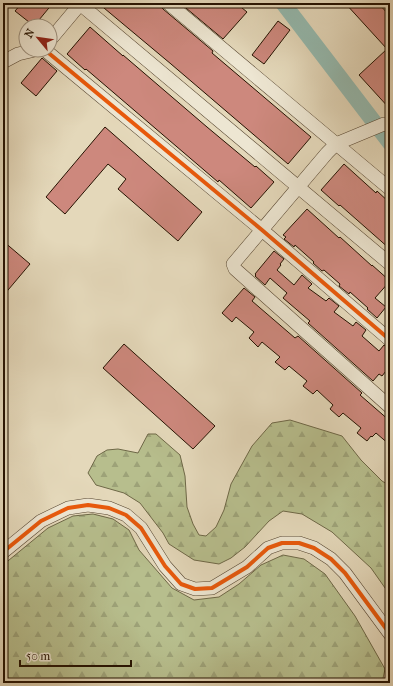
<svg xmlns="http://www.w3.org/2000/svg" width="393" height="686" font-family="'IM FELL French Canon',serif">
	<style>
		.forest { fill: url(#forest-firs); stroke: #6e6847 }
		.lines { fill: none; stroke-linecap: round; stroke-linejoin: round }
		.canal { stroke: #95baaf; stroke-width: 16 }
		.building { fill: #cd887d; stroke: #251201 }
		.minor-casing { stroke: #55442f; stroke-width: 14 }
		.minor { stroke: #ede6d2; stroke-width: 13 }
		.cycleway-casing { stroke: #ede6d2; stroke-width: 6 }
		.cycleway { stroke: #e8590c; stroke-width: 4 }
	</style>
	<defs>
		<pattern id="forest-firs" width="22" height="20" patternUnits="userSpaceOnUse"><rect width="22" height="20" fill="#b7be8d"/><path d="M5 1l3.5 6h-7zM16 11l3.5 6h-7z" fill="#9da278"/></pattern>
	</defs>
	<rect width="100%" height="100%" fill="#e4d8ba"/>
	<filter id="stains"><feTurbulence type="fractalNoise" baseFrequency=".005" numOctaves="4"/><feColorMatrix values="0 0 0 0 .2 0 0 0 0 .09 0 0 0 0 .02 0 0 0 .5 -.17"/></filter>
	<radialGradient id="worn" r=".72"><stop offset=".6" stop-color="#630" stop-opacity="0"/><stop offset="1" stop-color="#630" stop-opacity=".3"/></radialGradient>
	<g class="forest">
		<path d="M 290,420 L 342,436 L 361,460 L 382,481 L 390,486 L 390,595 L 371,568 L 332,532 L 302,514 L 283,511 L 269,521 L 245,547 L 231,558 L 219,564 L 194,560 L 169,544 L 163,533 L 140,503 L 124,493 L 96,485 L 88,473 L 97,456 L 107,450 L 118,449 L 138,453 L 148,434 L 156,434 L 180,455 L 185,476 L 187,507 L 193,524 L 199,535 L 206,536 L 216,527 L 224,510 L 231,484 L 252,446 L 272,423 Z"/>
		<path d="M 93,514 L 113,519 L 129,530 L 139,550 L 172,588 L 194,600 L 219,597 L 239,584 L 261,565 L 283,555 L 304,559 L 325,574 L 355,616 L 385,669 L 382,683 L 3,683 L 3,565 L 48,528 L 73,516 Z"/>
	</g>
	<g class="lines">
		<path class="canal" d="M 283,3 L 390,143"/>
	</g>
	<g class="building">
		<path d="M 22,3 L 53,3 L 34,26 L 15,11 Z"/>
		<path d="M 98,3 L 160,3 L 161,6 L 163,9 L 213,51 L 212,53 L 311,137 L 288,164 L 171,64 Z"/>
		<path d="M 180,3 L 236,3 L 247,12 L 223,39 Z"/>
		<path d="M 345,3 L 378,3 L 390,16 L 390,109 L 359,75 L 387,49 Z"/>
		<path d="M 278,21 L 290,30 L 264,64 L 252,55 Z"/>
		<path d="M 90,27 L 123,56 L 123,55 L 207,127 L 255,167 L 256,166 L 274,182 L 251,208 L 219,180 L 218,182 L 86,69 L 85,70 L 67,54 Z"/>
		<path d="M 42,58 L 57,71 L 36,96 L 21,83 Z"/>
		<path d="M 105,127 L 202,212 L 178,241 L 118,189 L 126,179 L 108,164 L 65,214 L 46,197 Z"/>
		<path d="M 344,164 L 376,193 L 377,191 L 390,203 L 390,249 L 340,205 L 339,206 L 321,190 Z"/>
		<path d="M 307,209 L 339,238 L 340,237 L 372,266 L 372,265 L 390,281 L 375,298 L 386,307 L 377,318 L 367,309 L 368,308 L 350,292 L 349,294 L 339,286 L 340,284 L 324,270 L 322,271 L 313,263 L 314,262 L 295,245 L 294,247 L 284,239 L 286,237 L 283,235 Z"/>
		<path d="M 3,241 L 30,264 L 3,296 Z"/>
		<path d="M 274,251 L 284,259 L 280,264 L 281,265 L 277,270 L 294,285 L 302,275 L 312,284 L 308,288 L 326,301 L 329,298 L 339,306 L 334,312 L 353,326 L 356,322 L 366,330 L 362,336 L 379,351 L 384,345 L 390,348 L 390,366 L 382,376 L 379,374 L 373,381 L 308,323 L 310,321 L 283,298 L 287,293 L 270,278 L 265,285 L 255,276 L 256,275 L 255,274 Z"/>
		<path d="M 244,288 L 255,297 L 252,301 L 295,338 L 298,336 L 362,393 L 360,395 L 390,421 L 390,445 L 376,433 L 372,437 L 371,436 L 367,441 L 357,433 L 361,428 L 343,413 L 339,417 L 330,409 L 333,405 L 317,390 L 313,394 L 303,386 L 307,381 L 289,366 L 285,370 L 275,362 L 280,357 L 262,342 L 258,347 L 249,338 L 254,332 L 236,317 L 232,322 L 222,313 Z"/>
		<path d="M 124,344 L 215,426 L 193,449 L 103,368 Z"/>
	</g>
	<g class="lines">
		<defs>
			<g id="minor">
				<path d="M 168,3 L 390,189"/>
				<path d="M 80,4 L 390,264"/>
				<path d="M 50,40 L 81,3"/>
				<path d="M 45,50 L 262,230 L 390,340"/>
				<path d="M 3,62 L 18,54 L 35,50"/>
				<path d="M 390,125 L 384,124 L 336,144 L 327,153 L 233,264 L 235,269 L 390,407"/>
				<path d="M 3,552 L 41,521 L 68,508 L 88,505 L 109,508 L 126,515 L 141,528 L 165,566 L 181,584 L 195,589 L 212,588 L 247,567 L 268,548 L 282,543 L 299,543 L 314,548 L 331,559 L 345,573 L 390,634"/>
			</g>
		</defs>
		<use href="#minor" class="minor-casing"/>
		<use href="#minor" class="minor"/>
		<defs>
			<g id="cycleway">
				<path d="M 45,50 L 262,230 L 390,340"/>
				<path d="M 3,552 L 41,521 L 68,508 L 88,505 L 109,508 L 126,515 L 141,528 L 165,566 L 181,584 L 195,589 L 212,588 L 247,567 L 268,548 L 282,543 L 299,543 L 314,548 L 331,559 L 345,573 L 390,634"/>
			</g>
		</defs>
		<use href="#cycleway" class="cycleway-casing"/>
		<use href="#cycleway" class="cycleway"/>
	</g>
	<rect width="393" height="686" fill="none" stroke="#e4d8ba" stroke-width="16"/>
	<rect x="4" y="4" width="385" height="678" fill="none" stroke="#251201" stroke-width="2"/>
	<rect x="8" y="8" width="377" height="670" fill="none" stroke="#251201"/>
	<g transform="translate(38 38) rotate(299)"><circle r="19" fill="#ede6d2" stroke="#9d917e"/>
	<path d="M0-3L7 15L0 10L-7 15Z" fill="#8f2418"/>
	<text y="-6" font-size="11" font-weight="bold" text-anchor="middle" fill="#251201">N</text>
	</g>
	<path d="M20 660v6h111v-6" fill="none" stroke="#251201" stroke-width="2"/>
	<text x="26" y="660" font-size="12" fill="#251201" stroke="#ede6d2" stroke-width="3" paint-order="stroke">50 m</text>
	<rect width="100%" height="100%" filter="url(#stains)"/>
	<rect width="100%" height="100%" fill="url(#worn)"/>
</svg>
